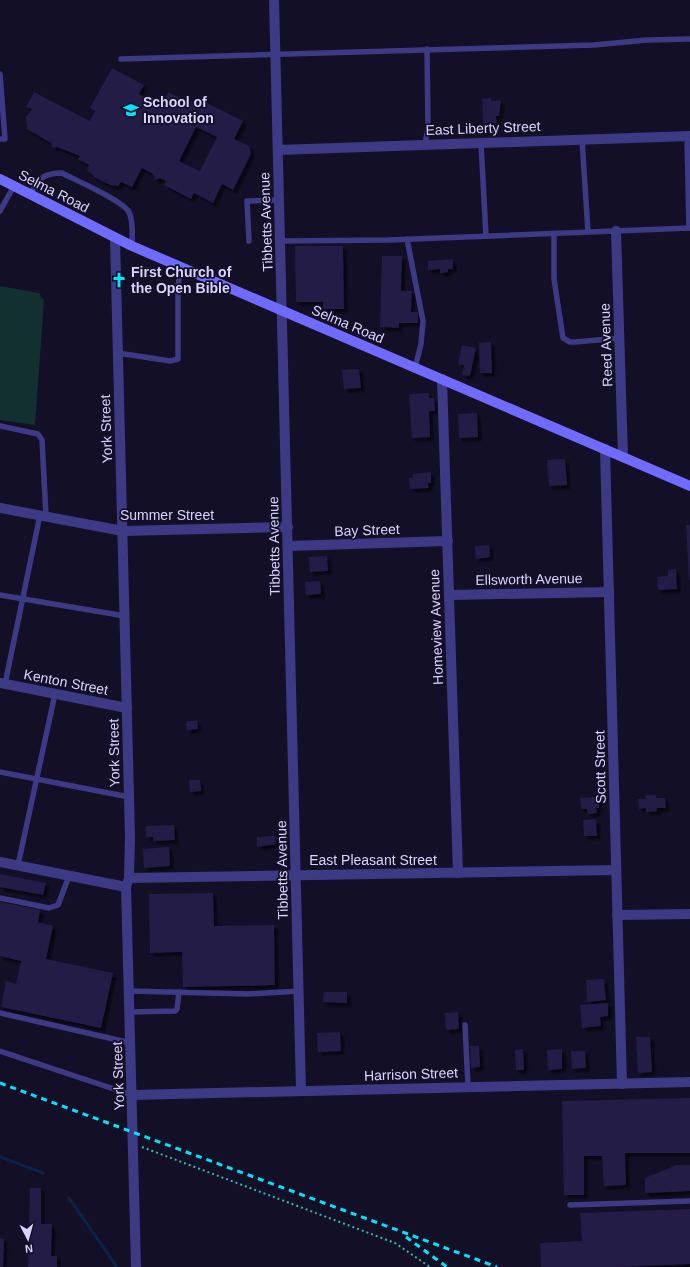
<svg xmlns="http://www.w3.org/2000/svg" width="690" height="1267" font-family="Helvetica,sans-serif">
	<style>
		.green { fill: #12302f }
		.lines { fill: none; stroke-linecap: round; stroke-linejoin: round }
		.stream { stroke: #0c2248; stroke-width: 3 }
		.building { fill: #241b47; fill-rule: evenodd; filter: url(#shadow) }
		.path { stroke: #2fb8b0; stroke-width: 2; stroke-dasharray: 2 3; stroke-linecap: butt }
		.lane { stroke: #3d3a85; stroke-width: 5.5 }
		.street { stroke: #3d3a85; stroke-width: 10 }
		.secondary { stroke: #6f6bff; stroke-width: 10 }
		.rail { stroke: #00e5ff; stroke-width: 3; stroke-dasharray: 6 5; stroke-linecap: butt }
		.labels { text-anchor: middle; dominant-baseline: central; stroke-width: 3.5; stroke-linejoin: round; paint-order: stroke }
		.poi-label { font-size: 14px; font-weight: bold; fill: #d9d4ff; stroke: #130f26; text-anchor: start }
		.street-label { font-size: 14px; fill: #d9d4ff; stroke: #130f26 }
	</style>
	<defs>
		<filter id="shadow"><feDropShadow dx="3.5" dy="3.5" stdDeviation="1" flood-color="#0009"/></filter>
	</defs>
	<rect width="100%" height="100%" fill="#130f26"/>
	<path class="green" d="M 0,286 L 39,293 L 44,301 L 35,425 L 0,420 Z"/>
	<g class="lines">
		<g class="stream">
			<path d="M 0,1157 L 43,1173"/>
			<path d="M 69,1198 L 117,1267"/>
		</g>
	</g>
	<g class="building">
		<path d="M 112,68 L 144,85 L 139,94 L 162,106 L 168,92 L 182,99 L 183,105 L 186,107 L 191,101 L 205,99 L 208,101 L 207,103 L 243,121 L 234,139 L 249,146 L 251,154 L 233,190 L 222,184 L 213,203 L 194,193 L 191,199 L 164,185 L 166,181 L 160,178 L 155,180 L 153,174 L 142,168 L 132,187 L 121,182 L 118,186 L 110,185 L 96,178 L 87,170 L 89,165 L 78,159 L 80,156 L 57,147 L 52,148 L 51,143 L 27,129 L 26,117 L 32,109 L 26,107 L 34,92 L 90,121 L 95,111 L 90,108 ZM 196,127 L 217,137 L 200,171 L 179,161 Z"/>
		<path d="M 491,98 L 491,101 L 501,100 L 499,116 L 496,116 L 497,123 L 483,123 L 482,99 Z"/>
		<path d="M 295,246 L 343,246 L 344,309 L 323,309 L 323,302 L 296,302 Z"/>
		<path d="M 382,256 L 402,256 L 401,291 L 412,291 L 411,312 L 418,312 L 418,323 L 399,323 L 399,328 L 380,327 Z"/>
		<path d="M 453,259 L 453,269 L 448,269 L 448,272 L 440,273 L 440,269 L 428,270 L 428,261 Z"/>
		<path d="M 491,342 L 492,373 L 480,373 L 479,343 Z"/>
		<path d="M 462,345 L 476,348 L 470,376 L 462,375 L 464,365 L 458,364 Z"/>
		<path d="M 359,369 L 361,388 L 344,389 L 342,370 Z"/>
		<path d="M 429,393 L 429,398 L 434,398 L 435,411 L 429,411 L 430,437 L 412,438 L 409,394 Z"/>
		<path d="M 477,413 L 478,437 L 459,438 L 458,414 Z"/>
		<path d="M 565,459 L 567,485 L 549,486 L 547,460 Z"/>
		<path d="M 431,472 L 431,483 L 428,483 L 429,488 L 410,489 L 409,478 L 413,478 L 413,474 Z"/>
		<path d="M 686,525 L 690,525 L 690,580 L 689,580 Z"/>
		<path d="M 489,545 L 490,557 L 476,559 L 475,546 Z"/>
		<path d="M 327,556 L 328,571 L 310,572 L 309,557 Z"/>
		<path d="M 676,569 L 677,589 L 658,590 L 657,577 L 668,576 L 668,570 Z"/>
		<path d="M 320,581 L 321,594 L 306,595 L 305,582 Z"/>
		<path d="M 186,721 L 197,721 L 198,729 L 187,730 Z"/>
		<path d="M 189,780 L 200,780 L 201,791 L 190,792 Z"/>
		<path d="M 645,795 L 656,795 L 656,798 L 665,798 L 666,808 L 657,808 L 657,811 L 646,812 L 646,808 L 639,809 L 638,799 L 646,799 Z"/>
		<path d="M 599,797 L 599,808 L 596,808 L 597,813 L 588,814 L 587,809 L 581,809 L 580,798 Z"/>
		<path d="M 596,819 L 597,836 L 584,836 L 583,820 Z"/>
		<path d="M 174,825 L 175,840 L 153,841 L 153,837 L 146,837 L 146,826 Z"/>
		<path d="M 275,836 L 276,844 L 257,847 L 257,837 Z"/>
		<path d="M 169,847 L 170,866 L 144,868 L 143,849 Z"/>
		<path d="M 0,874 L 46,883 L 43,895 L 0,887 Z"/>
		<path d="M 213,893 L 214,926 L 274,925 L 275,985 L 183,987 L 182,952 L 150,953 L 149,894 Z"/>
		<path d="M 0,902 L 40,910 L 38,922 L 53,926 L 46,959 L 113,973 L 101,1028 L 1,1007 L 6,981 L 16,984 L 21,961 L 0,956 Z"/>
		<path d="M 604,979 L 606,1000 L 587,1002 L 586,980 Z"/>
		<path d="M 324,992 L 347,992 L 347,1003 L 323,1002 Z"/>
		<path d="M 608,1003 L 608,1016 L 600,1017 L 601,1026 L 582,1028 L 580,1005 Z"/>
		<path d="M 458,1012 L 459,1029 L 446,1030 L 445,1013 Z"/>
		<path d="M 340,1032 L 341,1051 L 318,1052 L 317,1033 Z"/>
		<path d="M 636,1037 L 650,1037 L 652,1072 L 638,1073 Z"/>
		<path d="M 470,1046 L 479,1046 L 480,1067 L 471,1068 Z"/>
		<path d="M 523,1049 L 524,1070 L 516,1070 L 515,1050 Z"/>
		<path d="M 562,1049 L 562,1069 L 548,1070 L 547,1050 Z"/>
		<path d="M 571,1051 L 585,1051 L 586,1068 L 572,1069 Z"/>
		<path d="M 690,1098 L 690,1153 L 625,1153 L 626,1185 L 604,1186 L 602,1156 L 584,1156 L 584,1195 L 564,1195 L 562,1101 Z"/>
		<path d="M 677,1165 L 690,1165 L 690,1191 L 645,1193 L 645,1178 Z"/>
		<path d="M 30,1188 L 41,1188 L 41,1224 L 52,1224 L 51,1256 L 57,1256 L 57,1267 L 28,1267 Z"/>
		<path d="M 690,1209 L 690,1264 L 618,1267 L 541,1267 L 540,1243 L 582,1241 L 580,1213 Z"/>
		<path d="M 0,1238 L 4,1239 L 3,1267 L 0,1267 Z"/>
	</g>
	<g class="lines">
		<path class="path" d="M 142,1147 L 395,1243 L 430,1267"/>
		<g class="lane">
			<path d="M 121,59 L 594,45 L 647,40 L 690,39"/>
			<path d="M 0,74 L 5,139 L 0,139"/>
			<path d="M 687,136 L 689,228"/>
			<path d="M 582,139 L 588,232"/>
			<path d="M 481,143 L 486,236"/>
			<path d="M 425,145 L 428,127 L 427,49"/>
			<path d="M 30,194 C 40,179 42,173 62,173 C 77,181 122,200 129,212 C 134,222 132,236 132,246"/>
			<path d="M 0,211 L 14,186"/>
			<path d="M 554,234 L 554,279 L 563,338 L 570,342 L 576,342 L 619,338"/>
			<path d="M 407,239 L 423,321 L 421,344 L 415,368"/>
			<path d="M 249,241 L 247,201 L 279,200"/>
			<path d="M 280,241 L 388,240 L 690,228"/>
			<path d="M 118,353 L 170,361 L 178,359 L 178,286 L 181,267"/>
			<path d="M 0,426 L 38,434 L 42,440 L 46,516"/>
			<path d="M 0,595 L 125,616"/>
			<path d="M 5,684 L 40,515"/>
			<path d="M 0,772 L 129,797"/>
			<path d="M 18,865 L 55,694"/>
			<path d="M 0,898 L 49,908 L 58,905 L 69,876"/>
			<path d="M 129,991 L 248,994 L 299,991"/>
			<path d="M 130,1012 L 175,1011 L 177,1009 L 179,992"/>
			<path d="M 0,1013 L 131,1043"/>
			<path d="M 465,1025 L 468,1086"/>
			<path d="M 0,1051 L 132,1095"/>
			<path d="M 570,1205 L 690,1201"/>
		</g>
		<g class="street">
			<path d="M 274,0 L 301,1091"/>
			<path d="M 278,150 L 690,136"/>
			<path d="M 616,231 L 623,457"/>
			<path d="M 115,238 L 130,837 L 129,878 L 126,887 L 136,1267"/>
			<path d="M 442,379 L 458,873"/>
			<path d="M 605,449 L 622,1084"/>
			<path d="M 0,508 L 123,531 L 288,527"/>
			<path d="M 288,546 L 448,541"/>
			<path d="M 449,595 L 609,592"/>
			<path d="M 0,683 L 127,708"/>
			<path d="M 0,862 L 126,887"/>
			<path d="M 129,878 L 616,870"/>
			<path d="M 617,915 L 690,914"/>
			<path d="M 132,1095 L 690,1082"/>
		</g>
		<path class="secondary" d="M 0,179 L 132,246 L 690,486"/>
		<g class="rail">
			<path d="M 0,1083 L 497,1267"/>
			<path d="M 406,1237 L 447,1267"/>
		</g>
	</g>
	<defs>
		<symbol id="school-bare" viewBox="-9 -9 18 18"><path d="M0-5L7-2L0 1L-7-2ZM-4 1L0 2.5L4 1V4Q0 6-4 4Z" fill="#00e5ff" stroke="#130f26" stroke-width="2.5" paint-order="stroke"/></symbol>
		<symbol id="church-bare" viewBox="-9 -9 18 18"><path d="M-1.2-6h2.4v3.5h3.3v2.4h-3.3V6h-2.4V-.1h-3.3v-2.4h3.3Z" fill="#00e5ff" stroke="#130f26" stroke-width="2.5" paint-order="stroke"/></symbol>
	</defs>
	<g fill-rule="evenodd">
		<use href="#school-bare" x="120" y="99" width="22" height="22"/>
		<use href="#church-bare" x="108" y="269" width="22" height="22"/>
	</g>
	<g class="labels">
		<g class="poi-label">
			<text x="143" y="102">School of<tspan x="143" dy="16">Innovation</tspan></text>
			<text x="131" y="272">First Church of<tspan x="131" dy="16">the Open Bible</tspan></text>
		</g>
		<g class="street-label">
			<text transform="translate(483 128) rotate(-2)">East Liberty Street</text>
			<text transform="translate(54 191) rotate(27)">Selma Road</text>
			<text transform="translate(266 222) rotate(-92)">Tibbetts Avenue</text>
			<text transform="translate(348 324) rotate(23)">Selma Road</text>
			<text transform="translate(606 345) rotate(-92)">Reed Avenue</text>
			<text transform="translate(106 429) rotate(-92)">York Street</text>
			<text x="167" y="515">Summer Street</text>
			<text transform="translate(367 530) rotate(-2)">Bay Street</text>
			<text transform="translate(274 546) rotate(-91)">Tibbetts Avenue</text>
			<text transform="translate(529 579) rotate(-1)">Ellsworth Avenue</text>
			<text transform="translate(436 627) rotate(-92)">Homeview Avenue</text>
			<text transform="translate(66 682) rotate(11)">Kenton Street</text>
			<text transform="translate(114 753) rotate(-91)">York Street</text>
			<text transform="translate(600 767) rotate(-91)">Scott Street</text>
			<text x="373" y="860">East Pleasant Street</text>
			<text transform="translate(282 870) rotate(-91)">Tibbetts Avenue</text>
			<text transform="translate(411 1074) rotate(-2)">Harrison Street</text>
			<text transform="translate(118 1076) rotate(-92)">York Street</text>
		</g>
	</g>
	<g transform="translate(28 1239) rotate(174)" stroke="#130f26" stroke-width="3" paint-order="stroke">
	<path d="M0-3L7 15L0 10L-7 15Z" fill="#d9d4ff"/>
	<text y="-6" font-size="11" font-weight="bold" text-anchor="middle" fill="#d9d4ff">N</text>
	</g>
</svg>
